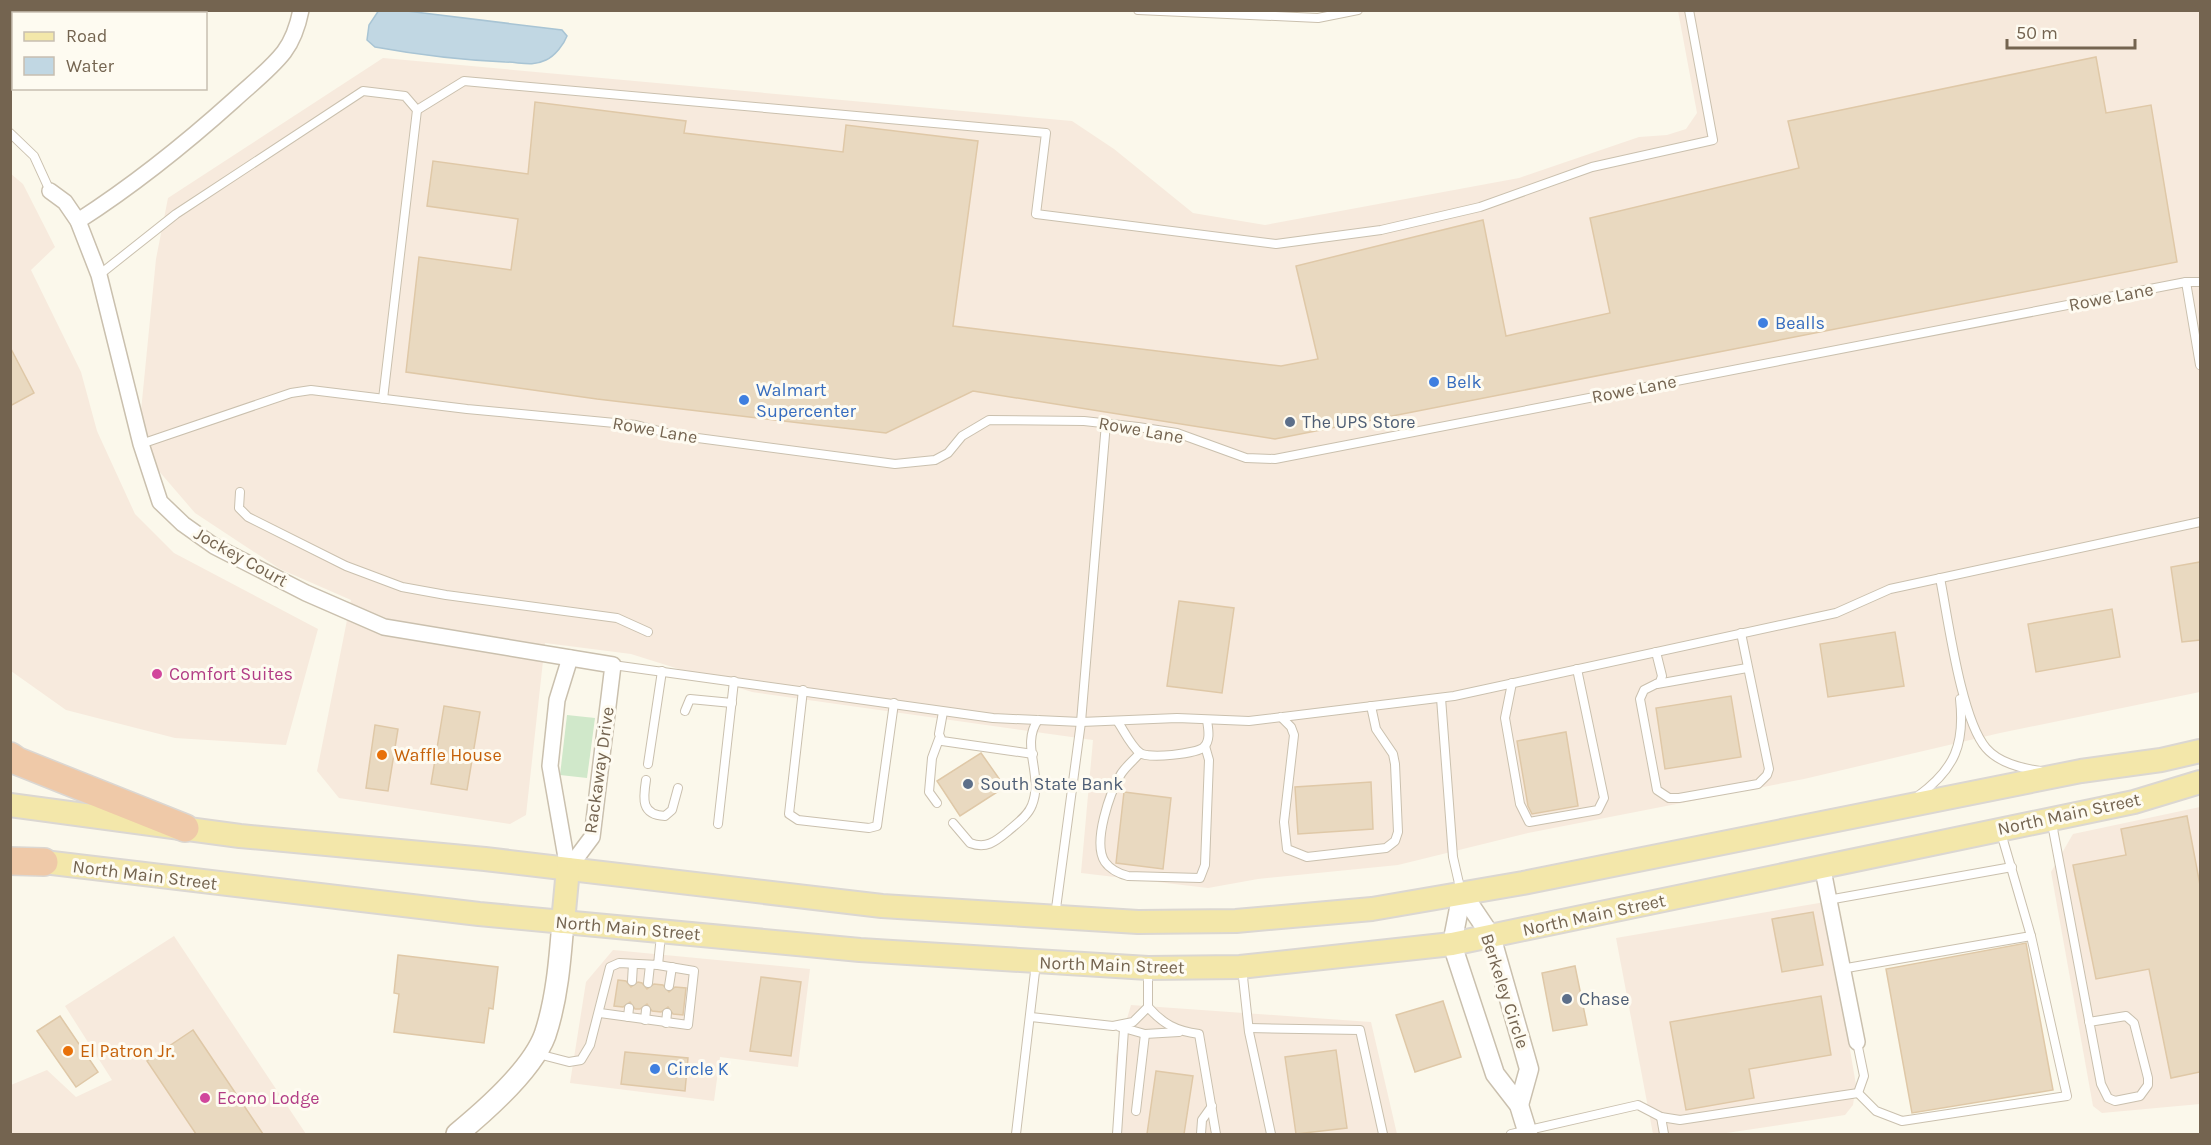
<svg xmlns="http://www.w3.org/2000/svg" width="2211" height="1145" font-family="Karla,sans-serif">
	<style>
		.commercial { fill: #f7eadd }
		.green { fill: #d0e8ca }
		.water { fill: #c1d7e3; stroke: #a8c4d4; stroke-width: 1.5 }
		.building { fill: #e9d9c0; stroke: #dfc8a7; stroke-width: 1.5 }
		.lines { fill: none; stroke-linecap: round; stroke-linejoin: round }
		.service-casing { stroke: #cac0ae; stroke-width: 10 }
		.minor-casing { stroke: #cac0ae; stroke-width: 18 }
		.tertiary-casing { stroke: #cac0ae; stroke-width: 21 }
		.secondary-casing { stroke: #cbbfaa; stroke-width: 24 }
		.primary-casing { stroke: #dbd7d2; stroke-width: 26 }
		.motorway-casing { stroke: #dbd7d2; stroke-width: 30 }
		.service { stroke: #fff; stroke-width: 8 }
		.minor { stroke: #fff; stroke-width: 15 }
		.tertiary { stroke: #fff; stroke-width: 18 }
		.secondary { stroke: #fff; stroke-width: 21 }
		.primary { stroke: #f3e7aa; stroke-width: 22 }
		.motorway { stroke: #efc9a8; stroke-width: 27 }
		.shop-dot { fill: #3f7fe0; stroke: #fefbf1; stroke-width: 2 }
		.service-dot { fill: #5c6f8a; stroke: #fefbf1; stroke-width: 2 }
		.hotel-dot { fill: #d1479c; stroke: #fefbf1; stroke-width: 2 }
		.food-dot { fill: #e8710a; stroke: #fefbf1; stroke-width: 2 }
		.labels { text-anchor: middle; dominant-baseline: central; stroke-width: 6; stroke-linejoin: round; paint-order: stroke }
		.street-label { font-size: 18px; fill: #746450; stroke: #fefbf1 }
		.shop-label { font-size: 18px; fill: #366cbe; stroke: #fefbf1; text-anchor: start }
		.service-label { font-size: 18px; fill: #4e5e75; stroke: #fefbf1; text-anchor: start }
		.hotel-label { font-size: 18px; fill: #b23c85; stroke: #fefbf1; text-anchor: start }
		.food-label { font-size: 18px; fill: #c56008; stroke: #fefbf1; text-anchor: start }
	</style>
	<rect width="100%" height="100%" fill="#fbf8eb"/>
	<g class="commercial">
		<path d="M 1678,11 L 2200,11 L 2200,692 L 2000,733 L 1804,779 L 1528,833 L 1398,865 L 1258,879 L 1208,888 L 1081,873 L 1093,740 L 752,692 L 631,654 L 545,643 L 526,815 L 510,824 L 339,798 L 317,771 L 351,600 L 280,569 L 195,513 L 158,470 L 140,421 L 156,259 L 168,198 L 383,58 L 1072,121 L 1114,149 L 1193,213 L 1265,225 L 1519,178 L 1639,137 L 1667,135 L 1686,129 L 1697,113 Z"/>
		<path d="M 10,173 L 23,184 L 55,247 L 31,270 L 81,372 L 97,431 L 135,514 L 174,553 L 318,629 L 286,745 L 175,738 L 66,710 L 11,671 Z"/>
		<path d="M 2200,807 L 2200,1104 L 2102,1113 L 2093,1106 L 2051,872 L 2073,834 Z"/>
		<path d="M 1825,902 L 1856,1085 L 1853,1105 L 1845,1115 L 1720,1134 L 1653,1134 L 1616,938 Z"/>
		<path d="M 174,936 L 306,1134 L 11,1134 L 11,1085 L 47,1070 L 76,1097 L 112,1080 L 65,1006 Z"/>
		<path d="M 613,950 L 810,969 L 798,1067 L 720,1057 L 714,1101 L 570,1083 L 586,982 Z"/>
		<path d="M 1131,1005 L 1371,1022 L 1397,1134 L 1113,1134 L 1116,1056 Z"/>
	</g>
	<path class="green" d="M 567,715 L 595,718 L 587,778 L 560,775 Z"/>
	<path class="water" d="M 379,10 L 407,11 L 562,30 L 567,36 C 564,44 555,56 546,60 C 532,67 520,62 505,62 C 461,60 419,55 375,47 L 367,40 L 369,25 Z"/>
	<g class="building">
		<path d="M 2096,57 L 2106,113 L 2151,105 L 2177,262 L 1275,439 L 973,391 L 886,433 L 597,399 L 406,372 L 419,257 L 511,270 L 518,219 L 427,206 L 433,161 L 528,174 L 535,102 L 686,121 L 684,133 L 843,152 L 846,125 L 978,141 L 953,326 L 1281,366 L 1318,359 L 1296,266 L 1483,220 L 1506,336 L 1610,313 L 1590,218 L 1799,168 L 1788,121 Z"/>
		<path d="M 10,347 L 34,393 L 10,406 Z"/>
		<path d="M 2200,562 L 2200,640 L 2182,642 L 2171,567 Z"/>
		<path d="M 1179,601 L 1234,608 L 1222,693 L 1167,686 Z"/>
		<path d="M 2112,609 L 2120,657 L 2036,672 L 2028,624 Z"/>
		<path d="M 1895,632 L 1904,686 L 1828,697 L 1820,644 Z"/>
		<path d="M 1731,696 L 1741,757 L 1665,769 L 1656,708 Z"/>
		<path d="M 444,706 L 480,712 L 467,790 L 431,784 Z"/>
		<path d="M 375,725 L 398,729 L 388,791 L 366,788 Z"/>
		<path d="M 1566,732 L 1578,806 L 1532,814 L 1528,806 L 1517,741 Z"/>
		<path d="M 981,753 L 1005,787 L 960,816 L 937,781 Z"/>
		<path d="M 1371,782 L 1373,829 L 1298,834 L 1295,787 Z"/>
		<path d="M 1124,792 L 1171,798 L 1163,869 L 1116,863 Z"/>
		<path d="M 2187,816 L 2200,885 L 2200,1072 L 2171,1078 L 2149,969 L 2096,979 L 2073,865 L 2126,855 L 2121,829 Z"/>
		<path d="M 1813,912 L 1823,965 L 1782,972 L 1772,919 Z"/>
		<path d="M 2026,943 L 2053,1090 L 1912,1113 L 1886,969 Z"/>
		<path d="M 398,955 L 498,967 L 493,1009 L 489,1008 L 484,1043 L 394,1032 L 399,994 L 394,993 Z"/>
		<path d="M 1575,966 L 1587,1025 L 1553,1031 L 1542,973 Z"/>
		<path d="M 761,977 L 801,982 L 791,1056 L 750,1051 Z"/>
		<path d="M 618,980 L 626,981 L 631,987 L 638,982 L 642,983 L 647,989 L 654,984 L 663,985 L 669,992 L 675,987 L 686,988 L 683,1015 L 673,1014 L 668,1007 L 661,1012 L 652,1011 L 647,1004 L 640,1009 L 635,1009 L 630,1002 L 623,1007 L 614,1006 Z"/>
		<path d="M 1821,996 L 1831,1055 L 1749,1069 L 1754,1098 L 1686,1110 L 1670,1022 Z"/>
		<path d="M 1443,1001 L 1461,1057 L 1415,1072 L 1396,1015 Z"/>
		<path d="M 60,1016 L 98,1072 L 76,1087 L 37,1031 Z"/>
		<path d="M 193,1030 L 263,1134 L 196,1134 L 147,1061 Z"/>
		<path d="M 1336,1050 L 1347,1128 L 1296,1134 L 1285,1057 Z"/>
		<path d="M 625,1052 L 688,1058 L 685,1091 L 621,1084 Z"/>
		<path d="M 1156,1071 L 1193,1076 L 1184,1134 L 1147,1134 Z"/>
	</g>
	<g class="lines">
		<defs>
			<g id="service">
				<path d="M 1138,10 L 1318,18 L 1358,10"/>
				<path d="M 417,110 L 464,81 L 1046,133 L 1036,214 L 1276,244 L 1381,230 L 1480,207 L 1592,167 L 1713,140 L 1689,10"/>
				<path d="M 10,133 L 34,156 L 50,191"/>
				<path d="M 99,275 L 176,214 L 363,91 L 405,96 L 417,110 L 383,399"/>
				<path d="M 2186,282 L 2200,365"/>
				<path d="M 141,444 L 291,393 L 311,390 L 467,409 L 636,425 L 675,435 L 895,464 L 935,460 L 948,453 L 962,436 L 989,420 L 1084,421 L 1138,427 L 1177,433 L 1246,458 L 1275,459 L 2186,282 L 2200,282"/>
				<path d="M 240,492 L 239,508 L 248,517 L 346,566 L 402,587 L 446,595 L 617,618 L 648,632"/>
				<path d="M 1940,578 C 1948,618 1961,719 1986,748 C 1999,763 2021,768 2040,771"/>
				<path d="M 1656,652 L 1662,676 L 1660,682 L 1644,690 L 1640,699 L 1657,790 L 1669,798 L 1679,798 L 1758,784 L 1767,775 L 1769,769 L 1741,633"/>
				<path d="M 613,665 L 993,718 L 1081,722 L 1177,718 L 1249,721 L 1454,696 L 1836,613 L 1890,589 L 2200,522"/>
				<path d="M 1512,683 L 1505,718 L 1520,804 L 1529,822 L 1598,810 L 1604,798 L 1577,669"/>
				<path d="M 1657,684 L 1747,668"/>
				<path d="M 803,690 L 789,814 L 798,820 L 869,828 L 877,826 L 894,703"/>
				<path d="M 1441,698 L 1453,857 L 1461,892"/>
				<path d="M 685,711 L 690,699 L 732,703"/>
				<path d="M 943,712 L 939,734 L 942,741 L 1033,754"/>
				<path d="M 1281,717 L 1291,727 L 1294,735 L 1284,822 L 1287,849 L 1307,857 L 1386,848 L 1395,841 L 1398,832 L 1395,764 L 1393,754 L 1376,729 L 1371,706"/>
				<path d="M 1118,722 C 1124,731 1131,746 1140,753 C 1148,759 1197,754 1204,747 C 1211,740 1208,728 1207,720"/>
				<path d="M 1140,753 C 1134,760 1126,766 1121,774 C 1110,792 1092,843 1105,862 C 1110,869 1120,874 1128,876 L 1200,878 L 1205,865 L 1209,760 L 1205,746"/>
				<path d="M 648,764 L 662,671"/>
				<path d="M 646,780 C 643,799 641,815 665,816 L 672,810 L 678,788"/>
				<path d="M 1918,796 C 1955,769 1965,744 1960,699"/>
				<path d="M 937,803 L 929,792 L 932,758 L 939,739"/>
				<path d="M 2052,820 L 2053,829 L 2101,1084 L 2108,1098 L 2115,1101 L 2140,1096 L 2148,1085 L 2148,1078 L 2134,1023 L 2126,1016 L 2089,1022"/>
				<path d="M 953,823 L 970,843 C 986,849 995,842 1007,832 C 1016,824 1028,816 1032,805 C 1044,775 1020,745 1038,720"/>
				<path d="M 718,824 L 734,681"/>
				<path d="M 1828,900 L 2012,867"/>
				<path d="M 1055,916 L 1081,722 L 1106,423"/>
				<path d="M 1242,968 L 1249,1032 L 1271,1134"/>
				<path d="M 1841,969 L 2031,936 L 2001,833"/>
				<path d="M 632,981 L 633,964"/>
				<path d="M 648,983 L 650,965"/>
				<path d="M 669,986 L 672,967"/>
				<path d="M 1148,1007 L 1148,969"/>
				<path d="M 600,1013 L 688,1025 L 694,971 L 658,965"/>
				<path d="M 628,1017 L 629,1008"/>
				<path d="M 1031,1017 L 1113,1026 L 1133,1022 L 1148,1007 C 1163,1024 1176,1031 1199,1034 L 1216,1134"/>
				<path d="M 645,1020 L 646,1010"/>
				<path d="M 666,1023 L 667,1013"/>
				<path d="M 1120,1027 L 1145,1034 L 1179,1032"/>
				<path d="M 1249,1028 L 1360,1030 L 1383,1134"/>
				<path d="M 538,1054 L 569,1062 L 581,1060 L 590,1045 L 610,967 L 619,963 L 658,965 L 661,935"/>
				<path d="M 1858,1093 L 1876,1111 L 1902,1121 L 2067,1096 L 2031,936"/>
				<path d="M 1136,1111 L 1145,1034"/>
				<path d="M 1661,1117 L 1664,1134"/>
				<path d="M 1016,1134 L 1036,963"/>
				<path d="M 1117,1134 L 1124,1029"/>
				<path d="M 1201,1134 L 1202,1120 L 1212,1106"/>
				<path d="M 1511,1134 L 1638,1105 L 1661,1117 L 1680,1120 L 1858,1093 L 1864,1076 L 1857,1042"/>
			</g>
			<g id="minor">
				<path d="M 50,191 L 65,202 L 78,221 L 99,275 L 141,444 L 160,502 L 183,524 L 214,546 L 306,593 L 384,627 L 613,665 L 592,837 L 568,869"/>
				<path d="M 78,221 C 134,185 184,145 234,100 C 250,85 270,70 284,52 C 293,40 298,25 301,10"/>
				<path d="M 1822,865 L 1857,1042"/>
				<path d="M 568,869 L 550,766 L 557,700 L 570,658"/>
			</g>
			<g id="tertiary">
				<path d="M 1462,893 L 1452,944 L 1495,1074 L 1519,1105 L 1528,1134"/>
				<path d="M 1462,893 L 1491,936 L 1529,1069 L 1519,1105"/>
			</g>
			<path id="secondary" d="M 457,1134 C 485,1111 532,1070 545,1035 C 557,999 560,960 563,922"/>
			<g id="primary">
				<path d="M 10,805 L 240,836 L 485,859 L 882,906 L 1138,922 L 1236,921 L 1372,909 L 1523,883 L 2081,771 L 2161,760 L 2200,751"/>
				<path d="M 27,860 L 479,914 L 860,950 L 1148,968 L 1240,967 L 1452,944 L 2134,802 L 2200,782"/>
				<path d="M 563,922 L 568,869"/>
			</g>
			<g id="motorway">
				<path d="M 10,756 L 17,761 L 185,828"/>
				<path d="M 10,861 L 44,862"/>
			</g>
		</defs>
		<use href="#service" class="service-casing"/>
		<use href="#minor" class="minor-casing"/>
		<use href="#tertiary" class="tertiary-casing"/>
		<use href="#secondary" class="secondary-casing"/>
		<use href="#primary" class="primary-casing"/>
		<use href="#motorway" class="motorway-casing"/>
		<use href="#service" class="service"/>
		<use href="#minor" class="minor"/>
		<use href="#tertiary" class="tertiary"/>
		<use href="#secondary" class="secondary"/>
		<use href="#primary" class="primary"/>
		<use href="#motorway" class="motorway"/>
	</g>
	<g class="shop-dot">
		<circle cx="1763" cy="323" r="6"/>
		<circle cx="1434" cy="382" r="6"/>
		<circle cx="744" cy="400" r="6"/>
		<circle cx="655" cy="1069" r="6"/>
	</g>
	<g class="service-dot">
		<circle cx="1290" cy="422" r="6"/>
		<circle cx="968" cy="784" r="6"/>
		<circle cx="1567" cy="999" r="6"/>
	</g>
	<g class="hotel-dot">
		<circle cx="157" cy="674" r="6"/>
		<circle cx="205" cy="1098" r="6"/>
	</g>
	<g class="food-dot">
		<circle cx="382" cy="755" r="6"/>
		<circle cx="68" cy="1051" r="6"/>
	</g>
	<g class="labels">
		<g class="street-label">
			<text transform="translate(2111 297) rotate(-11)">Rowe Lane</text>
			<text transform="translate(1634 389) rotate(-11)">Rowe Lane</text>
			<text transform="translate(655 430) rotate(10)">Rowe Lane</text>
			<text transform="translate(1141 430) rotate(10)">Rowe Lane</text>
			<text transform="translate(241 557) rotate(29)">Jockey Court</text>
			<text transform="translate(599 770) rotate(-82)">Rackaway Drive</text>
			<text transform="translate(2069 814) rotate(-12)">North Main Street</text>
			<text transform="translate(145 875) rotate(7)">North Main Street</text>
			<text transform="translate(1594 915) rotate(-12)">North Main Street</text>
			<text transform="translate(628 928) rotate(5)">North Main Street</text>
			<text transform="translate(1112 965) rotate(2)">North Main Street</text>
			<text transform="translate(1505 991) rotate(72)">Berkeley Circle</text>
		</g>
		<g class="shop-label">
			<text x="1775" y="323">Bealls</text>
			<text x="1446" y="382">Belk</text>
			<text x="756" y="390">Walmart<tspan x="756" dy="21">Supercenter</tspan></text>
			<text x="667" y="1069">Circle K</text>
		</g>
		<g class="service-label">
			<text x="1302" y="422">The UPS Store</text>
			<text x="980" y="784">South State Bank</text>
			<text x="1579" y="999">Chase</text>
		</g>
		<g class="hotel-label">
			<text x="169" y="674">Comfort Suites</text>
			<text x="217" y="1098">Econo Lodge</text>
		</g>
		<g class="food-label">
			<text x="394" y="755">Waffle House</text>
			<text x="80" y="1051">El Patron Jr.</text>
		</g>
	</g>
	<rect width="2211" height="1145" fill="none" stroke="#746450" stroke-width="24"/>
	<rect x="12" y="12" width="195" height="78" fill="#fefbf1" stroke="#c7bfb1" stroke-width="1.5"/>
	<rect x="24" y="32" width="30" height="9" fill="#f3e7aa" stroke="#c7bfb1" stroke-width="1.5"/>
	<text x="66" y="42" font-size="18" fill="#746450">Road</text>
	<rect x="24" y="57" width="30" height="18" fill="#c1d7e3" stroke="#c7bfb1" stroke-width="1.5"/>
	<text x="66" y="72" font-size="18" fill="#746450">Water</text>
	<path d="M2007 39v9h128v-9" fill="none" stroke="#746450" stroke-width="3"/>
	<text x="2016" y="39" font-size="18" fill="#746450" stroke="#fefbf1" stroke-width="4.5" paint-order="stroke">50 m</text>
</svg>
